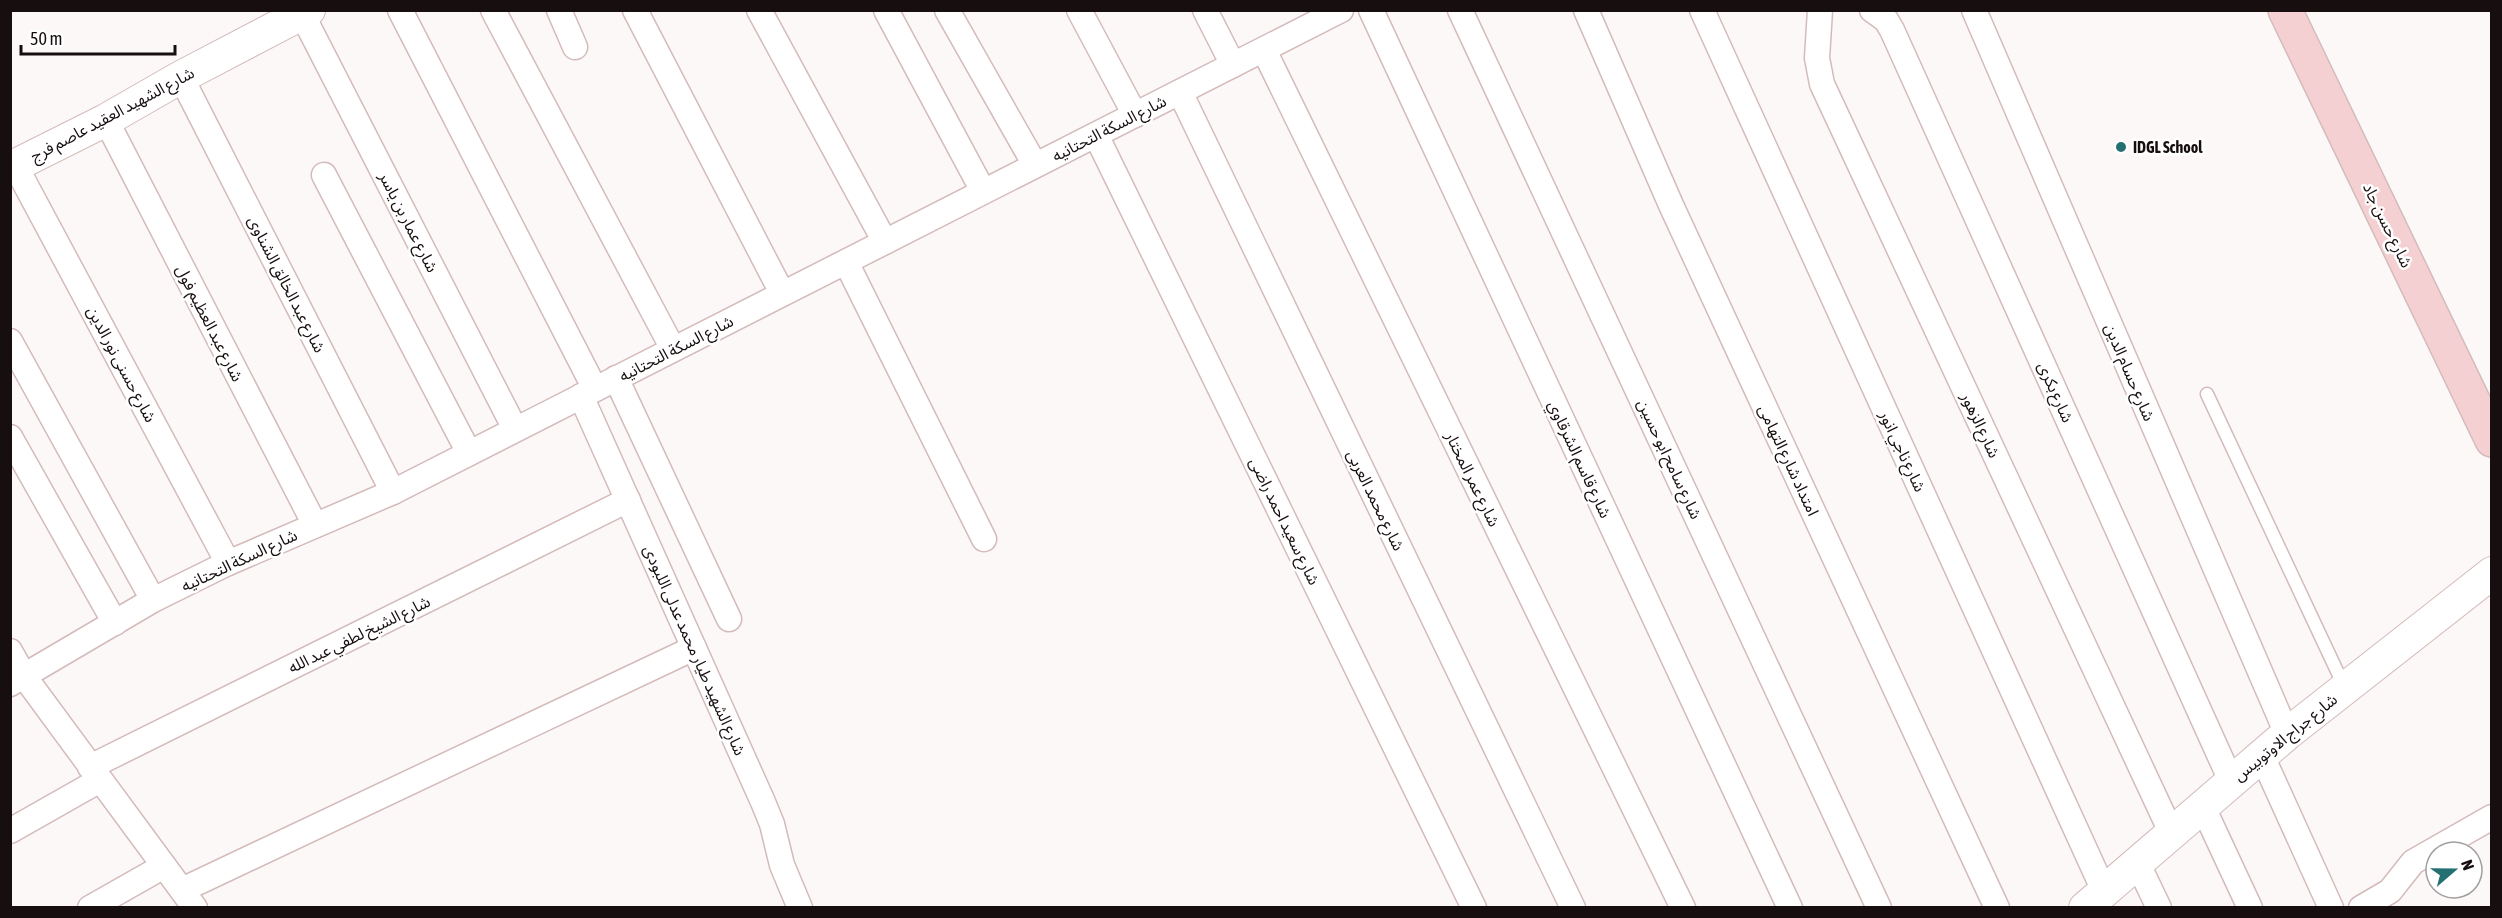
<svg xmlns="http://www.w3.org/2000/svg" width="2502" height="918" font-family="'Asap Condensed','Noto Sans Arabic',sans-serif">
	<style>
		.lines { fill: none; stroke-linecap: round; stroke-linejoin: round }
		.service-casing { stroke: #d4bbbb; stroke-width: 15 }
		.minor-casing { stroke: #d4bbbb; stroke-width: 27 }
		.tertiary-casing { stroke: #d4bbbb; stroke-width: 34 }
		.secondary-casing { stroke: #d4bbbb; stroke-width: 36 }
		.service { stroke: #fff; stroke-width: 12 }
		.minor { stroke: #fff; stroke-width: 24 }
		.tertiary { stroke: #fff; stroke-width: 32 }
		.secondary { stroke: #f4d0d2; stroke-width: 33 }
		.poi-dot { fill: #246f71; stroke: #fff; stroke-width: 2 }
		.labels { text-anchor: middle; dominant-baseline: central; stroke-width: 5; stroke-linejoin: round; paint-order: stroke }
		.street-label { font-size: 16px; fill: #170e0f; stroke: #fff }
		.poi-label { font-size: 16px; font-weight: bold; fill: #170e0f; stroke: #fff; text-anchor: start }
	</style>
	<rect width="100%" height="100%" fill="#fdf8f8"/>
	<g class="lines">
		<defs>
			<path id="service" d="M 2207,394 L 2344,686"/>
			<g id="minor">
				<path d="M 400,10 L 595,389"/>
				<path d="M 493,10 L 673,349"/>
				<path d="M 559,10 L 575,47"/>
				<path d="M 635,10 L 782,293"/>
				<path d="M 759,10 L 885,242"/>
				<path d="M 886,10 L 983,191"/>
				<path d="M 947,10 L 1035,165"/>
				<path d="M 1079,10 L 1135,115"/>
				<path d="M 1205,10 L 1233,65"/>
				<path d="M 1371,10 L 1790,908"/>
				<path d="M 1460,10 L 1879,908"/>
				<path d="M 1586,10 L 1671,205 L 1997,908"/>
				<path d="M 1702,10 L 2104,891"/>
				<path d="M 1820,10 L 1817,58 L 1822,84 L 2171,832"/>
				<path d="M 1872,10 L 1886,20 L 1892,30 L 2231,781"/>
				<path d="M 1974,10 L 2287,734"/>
				<path d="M 302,14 L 515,429"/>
				<path d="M 1264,50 L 1683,908"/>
				<path d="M 181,77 L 393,492"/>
				<path d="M 1180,92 L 1573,908"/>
				<path d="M 106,120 L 315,525"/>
				<path d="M 1096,135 L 1474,908"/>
				<path d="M 15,165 L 228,563"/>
				<path d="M 324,175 L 469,453"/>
				<path d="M 846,262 L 984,539"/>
				<path d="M 10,341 L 153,600"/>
				<path d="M 616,378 L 729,619"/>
				<path d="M 581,396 L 763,802 L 772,824 L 782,865 L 800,908"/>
				<path d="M 10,437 L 115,623"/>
				<path d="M 10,651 L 24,676 L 195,908"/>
				<path d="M 10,684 L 153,600 L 228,563 L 393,492 L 1341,10"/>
				<path d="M 2262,756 L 2331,908"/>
				<path d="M 90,767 L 628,500"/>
				<path d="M 2202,805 L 2250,908"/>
				<path d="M 10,831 L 100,780"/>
				<path d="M 2137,862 L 2159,908"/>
				<path d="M 182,890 L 694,648"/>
				<path d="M 90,908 L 164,866"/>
				<path d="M 2361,908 L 2390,891 L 2413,862 L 2492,817"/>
			</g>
			<g id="tertiary">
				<path d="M 10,168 L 106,120 L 181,77 L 309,10"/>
				<path d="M 2085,908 L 2287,734 L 2492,573"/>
			</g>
			<path id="secondary" d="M 2285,10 L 2492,440"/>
		</defs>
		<use href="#service" class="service-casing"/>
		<use href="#minor" class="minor-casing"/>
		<use href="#tertiary" class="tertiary-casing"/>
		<use href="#secondary" class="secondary-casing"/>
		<use href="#service" class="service"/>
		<use href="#minor" class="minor"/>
		<use href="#tertiary" class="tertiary"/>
		<use href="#secondary" class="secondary"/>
	</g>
	<circle class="poi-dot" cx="2121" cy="147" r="6"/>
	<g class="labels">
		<g class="street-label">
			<text transform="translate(112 114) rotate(-28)">شارع الشهيد العقيد عاصم فرج</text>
			<text transform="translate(1109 128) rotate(-27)">شارع السكة التحتانيه</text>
			<text transform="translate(409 222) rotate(63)">شارع عمار بن ياسر</text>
			<text transform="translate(2388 225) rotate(64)">شارع حسن جاد</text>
			<text transform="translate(287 284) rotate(63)">شارع عبد الخالق الشناوى</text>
			<text transform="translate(210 323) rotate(63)">شارع عبد العظيم فول</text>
			<text transform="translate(676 348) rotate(-27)">شارع السكة التحتانيه</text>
			<text transform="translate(122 364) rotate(62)">شارع حسنى نور الدين</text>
			<text transform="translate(2130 372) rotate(67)">شارع حسام الدين</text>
			<text transform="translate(2056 392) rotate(66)">شارع بكرى</text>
			<text transform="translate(1981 425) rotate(65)">شارع الزهور</text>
			<text transform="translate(1903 451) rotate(65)">شارع ناجي انور</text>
			<text transform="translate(1580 459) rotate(65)">شارع قاسم الشرقاوي</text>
			<text transform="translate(1670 459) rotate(65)">شارع سامح ابو حسين</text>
			<text transform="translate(1789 460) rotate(65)">امتداد شارع التهامى</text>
			<text transform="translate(1473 479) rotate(64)">شارع عمر المختار</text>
			<text transform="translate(1376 500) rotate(64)">شارع محمد العربى</text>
			<text transform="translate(1285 521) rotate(64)">شارع سعيد احمد راضى</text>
			<text transform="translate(239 560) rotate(-25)">شارع السكة التحتانيه</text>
			<text transform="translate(359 634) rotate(-26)">شارع الشيخ لطفي عبد الله</text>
			<text transform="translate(695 650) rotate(66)">شارع الشهيد طيار محمد عدلى اللبودى</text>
			<text transform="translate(2285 737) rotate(-39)">شارع جراج الاوتوبيس</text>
		</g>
		<g class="poi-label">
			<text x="2133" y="147">IDGL School</text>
		</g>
	</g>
	<rect width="2502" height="918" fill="none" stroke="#170e0f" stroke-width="24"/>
	<g transform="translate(2454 870) rotate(70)"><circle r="28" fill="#ffffff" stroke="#a29f9f" stroke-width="1.5"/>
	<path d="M0-4.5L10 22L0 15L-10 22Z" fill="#246f71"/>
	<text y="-9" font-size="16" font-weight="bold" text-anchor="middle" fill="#170e0f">N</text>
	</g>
	<path d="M21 45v9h154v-9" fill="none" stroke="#170e0f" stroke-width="3"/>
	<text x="30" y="45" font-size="18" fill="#170e0f" stroke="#ffffff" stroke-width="4.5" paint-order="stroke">50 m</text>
</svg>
